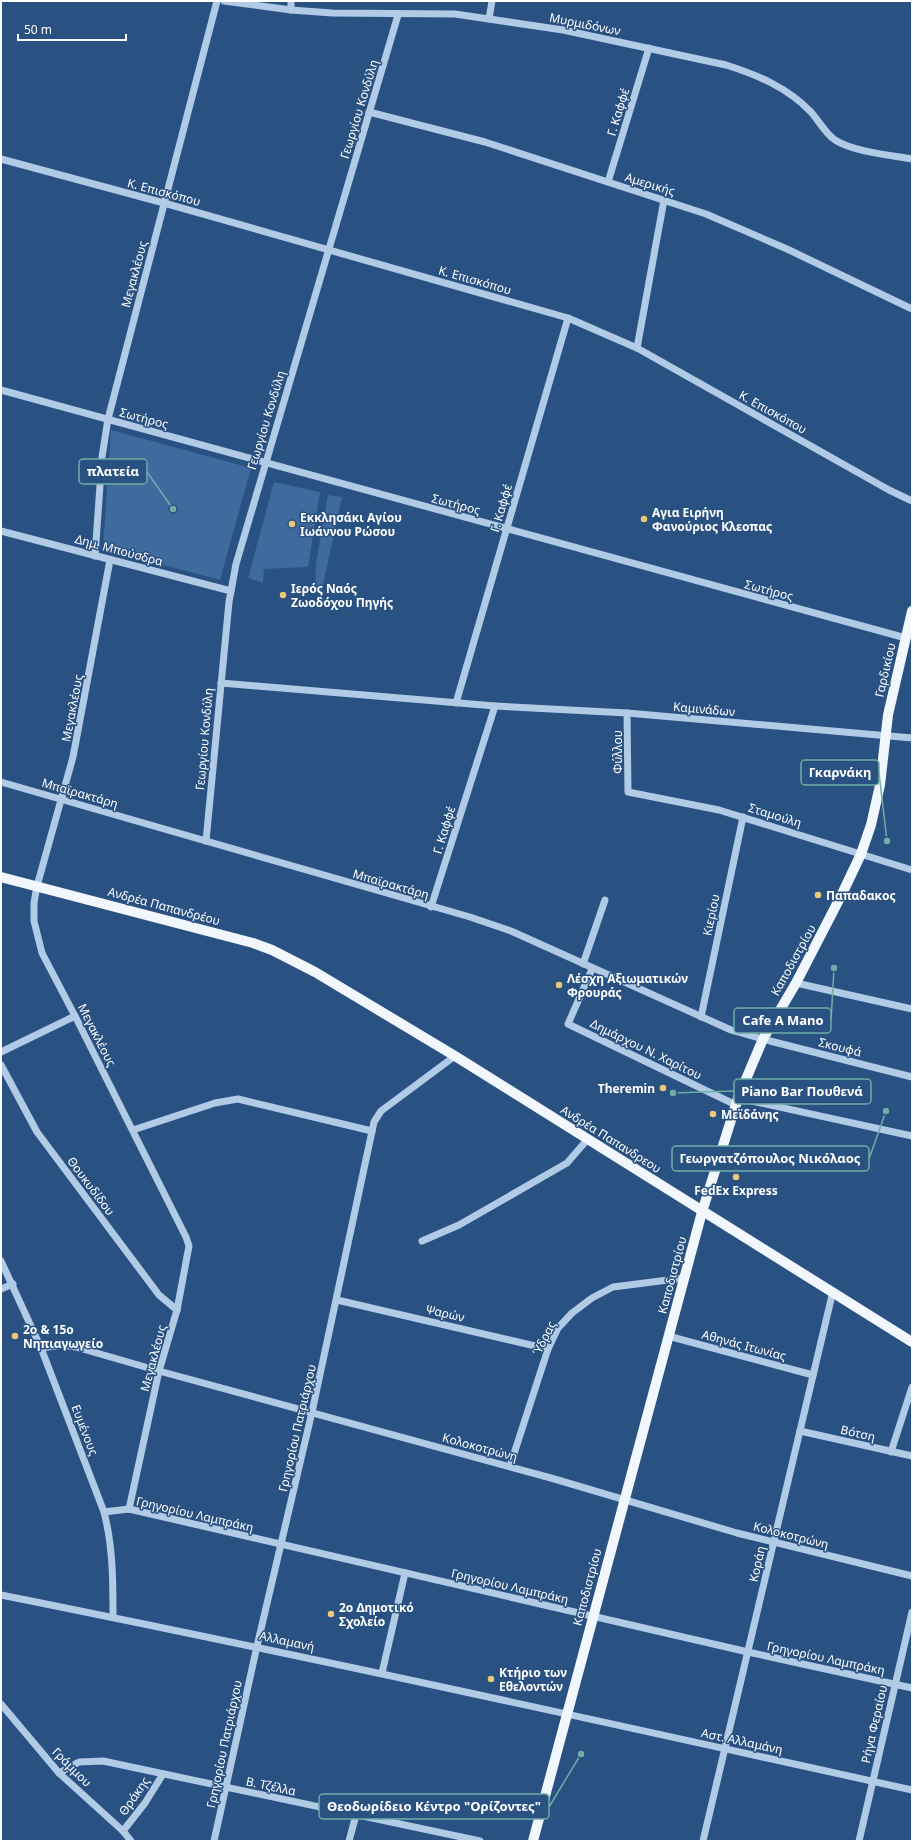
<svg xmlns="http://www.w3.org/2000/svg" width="913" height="1842" font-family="'Noto Sans',sans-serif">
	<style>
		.green { fill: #3e6a9e }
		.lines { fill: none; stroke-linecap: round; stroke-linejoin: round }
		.minor { stroke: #b1cae6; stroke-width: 7 }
		.major { stroke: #f2f6fd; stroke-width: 10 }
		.poi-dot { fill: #ecc978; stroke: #295181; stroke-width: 1.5 }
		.labels { text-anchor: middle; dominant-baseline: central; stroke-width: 3; stroke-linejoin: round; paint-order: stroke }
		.street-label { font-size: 12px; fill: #fff; stroke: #295181 }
		.poi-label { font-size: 12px; font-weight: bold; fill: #fff; stroke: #295181; text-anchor: start }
		.leader { fill: none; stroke: #6fada8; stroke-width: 1.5 }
		.callout-dot { fill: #6fada8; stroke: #295181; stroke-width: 1.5 }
		.callout { fill: #295181; stroke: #6fada8; stroke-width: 1.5 }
		.callout-label { font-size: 13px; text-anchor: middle; font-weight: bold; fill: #fff }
	</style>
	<rect width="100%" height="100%" fill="#295181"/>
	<g class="green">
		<path d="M 111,430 L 251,468 L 220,580 L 103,549 Z"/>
		<path d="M 274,482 L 320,492 L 308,567 L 264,569 L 263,583 L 248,578 Z"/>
		<path d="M 328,495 L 342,497 L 321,594 L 315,593 L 316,563 Z"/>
	</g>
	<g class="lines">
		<g class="minor">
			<path d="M 224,1 L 291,10 L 332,13 L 455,14 L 563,30 L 726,65 C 758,75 788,88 811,112 C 819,121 825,133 835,140 C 854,152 890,155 912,159"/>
			<path d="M 291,10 L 291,1"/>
			<path d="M 489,19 L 492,1"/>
			<path d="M 369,112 L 485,142 L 706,214 L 787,249 L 912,309"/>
			<path d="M 1,159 L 164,203 L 568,318 L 637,348 L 889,490 L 912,501"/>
			<path d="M 608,182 L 649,48"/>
			<path d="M 637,348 L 664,200"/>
			<path d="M 1,390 L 906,638"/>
			<path d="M 1,531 L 231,591"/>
			<path d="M 95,556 L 102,457 L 108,419 L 217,1"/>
			<path d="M 110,560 L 73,757 L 37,886 L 34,903 L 34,921 L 42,953 L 75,1016 L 186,1237 L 189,1246 L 177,1310 L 159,1371 L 129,1509"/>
			<path d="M 221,683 L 495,706 L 431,907"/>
			<path d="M 456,703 L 568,318"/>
			<path d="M 495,706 L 627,713 L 912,738"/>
			<path d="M 627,713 L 628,792 L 719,810 L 912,870"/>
			<path d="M 1,782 L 470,917 L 511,931 L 731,1030 L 770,1041 L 912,1077"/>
			<path d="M 206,841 L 229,602 L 236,564 L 398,15"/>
			<path d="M 583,964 L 605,900"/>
			<path d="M 592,969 L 568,1024 L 736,1105"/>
			<path d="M 796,983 L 912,1009"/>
			<path d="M 701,1017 L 743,817"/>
			<path d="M 1,1052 L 75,1016"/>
			<path d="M 1,1065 L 37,1132 L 159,1295 L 177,1310"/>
			<path d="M 738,1098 L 912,1136"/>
			<path d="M 133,1130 L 215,1103 L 238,1099 L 372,1131"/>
			<path d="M 422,1241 L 459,1225 L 553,1171 L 567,1163 L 587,1140"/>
			<path d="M 1,1261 L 41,1348 L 104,1512 C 113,1547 113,1581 113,1617"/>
			<path d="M 1,1289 L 13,1284"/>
			<path d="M 337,1300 L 548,1349"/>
			<path d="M 668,1336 L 813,1375"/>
			<path d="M 41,1348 L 63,1345 L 76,1347 L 159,1371 L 551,1478 L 737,1533 L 912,1576"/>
			<path d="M 800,1431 L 912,1456"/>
			<path d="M 891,1452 L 912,1387"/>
			<path d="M 510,1466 L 548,1349 L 558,1328 L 572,1313 L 592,1298 L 613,1287 L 684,1278"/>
			<path d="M 104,1512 L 129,1509 L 748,1652 L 912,1688"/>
			<path d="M 1,1595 C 306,1656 609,1723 912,1790"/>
			<path d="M 382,1673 L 405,1573"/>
			<path d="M 1,1704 L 59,1773 L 123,1831 L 131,1841"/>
			<path d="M 59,1773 L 79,1762 L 103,1761 L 480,1841"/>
			<path d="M 123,1831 L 145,1803 L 163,1774"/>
			<path d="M 214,1841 L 257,1646 L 312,1412 L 374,1122 L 381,1111 L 455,1056"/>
			<path d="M 349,1841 L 356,1815"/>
			<path d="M 703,1841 L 833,1291"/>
			<path d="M 859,1841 L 912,1612"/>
		</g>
		<g class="major">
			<path d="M 1,877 L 253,943 L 272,950 L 315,972 L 455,1056 L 912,1342"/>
			<path d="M 533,1841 L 702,1212 L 738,1098 L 763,1039 L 796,983 L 842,894 L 861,854 L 871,825 L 880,785 L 888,715 L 912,611"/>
		</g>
	</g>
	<g class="poi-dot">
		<circle cx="644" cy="519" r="4"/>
		<circle cx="292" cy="524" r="4"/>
		<circle cx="283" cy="595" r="4"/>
		<circle cx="818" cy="895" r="4"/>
		<circle cx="559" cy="985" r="4"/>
		<circle cx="663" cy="1088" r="4"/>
		<circle cx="713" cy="1114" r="4"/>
		<circle cx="736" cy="1177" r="4"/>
		<circle cx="15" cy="1336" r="4"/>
		<circle cx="331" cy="1614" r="4"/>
		<circle cx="491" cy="1679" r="4"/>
	</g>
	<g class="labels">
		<g class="street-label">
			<text transform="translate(585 24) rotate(11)">Μυρμιδόνων</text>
			<text transform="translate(359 109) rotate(-73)">Γεωργίου Κονδύλη</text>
			<text transform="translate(618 112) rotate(-73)">Γ. Καφφέ</text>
			<text transform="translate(650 184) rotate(17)">Αμερικής</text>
			<text transform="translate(164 192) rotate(15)">Κ. Επισκόπου</text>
			<text transform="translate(134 274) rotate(-75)">Μεγακλέους</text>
			<text transform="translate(475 280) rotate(16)">Κ. Επισκόπου</text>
			<text transform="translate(773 412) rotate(29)">Κ. Επισκόπου</text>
			<text transform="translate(144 418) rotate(15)">Σωτήρος</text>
			<text transform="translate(266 420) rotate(-73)">Γεωργίου Κονδύλη</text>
			<text transform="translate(456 504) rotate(15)">Σωτήρος</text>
			<text transform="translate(501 508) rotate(-74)">Γ. Καφφέ</text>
			<text transform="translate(119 550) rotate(15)">Δημ. Μπούσδρα</text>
			<text transform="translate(769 590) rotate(15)">Σωτήρος</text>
			<text transform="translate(885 670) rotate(-77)">Γαρδικίου</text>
			<text transform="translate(72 708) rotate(-79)">Μεγακλέους</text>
			<text transform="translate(704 709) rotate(5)">Καμινάδων</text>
			<text transform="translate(204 739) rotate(-85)">Γεωργίου Κονδύλη</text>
			<text transform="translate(617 752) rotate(-90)">Φύλλου</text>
			<text transform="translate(80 793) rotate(16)">Μπαϊρακτάρη</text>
			<text transform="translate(775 815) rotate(17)">Σταμούλη</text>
			<text transform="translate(444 830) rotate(-73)">Γ. Καφφέ</text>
			<text transform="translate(391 884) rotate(16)">Μπαϊρακτάρη</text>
			<text transform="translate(164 906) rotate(15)">Ανδρέα Παπανδρέου</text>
			<text transform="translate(711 915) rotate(-78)">Κιερίου</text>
			<text transform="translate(793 960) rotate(-61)">Καποδιστρίου</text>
			<text transform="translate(97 1035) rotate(63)">Μεγακλέους</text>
			<text transform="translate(840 1047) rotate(14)">Σκουφά</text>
			<text transform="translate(646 1049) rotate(26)">Δημάρχου Ν. Χαρίτου</text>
			<text transform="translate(611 1139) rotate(32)">Ανδρέα Παπανδρεου</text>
			<text transform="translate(91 1186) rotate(53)">Θουκυδίδου</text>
			<text transform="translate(672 1275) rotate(-75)">Καποδιστρίου</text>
			<text transform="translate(445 1313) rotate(13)">Ψαρών</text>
			<text transform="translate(544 1338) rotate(-63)">Ύδρας</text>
			<text transform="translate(744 1345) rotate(15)">Αθηνάς Ιτωνίας</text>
			<text transform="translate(153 1358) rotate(-75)">Μεγακλέους</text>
			<text transform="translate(297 1428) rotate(-77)">Γρηγορίου Πατριάρχου</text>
			<text transform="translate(85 1430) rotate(69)">Ευμένους</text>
			<text transform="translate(858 1433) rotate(13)">Βότση</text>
			<text transform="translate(480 1447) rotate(15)">Κολοκοτρώνη</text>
			<text transform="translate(195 1514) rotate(13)">Γρηγορίου Λαμπράκη</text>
			<text transform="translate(791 1535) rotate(14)">Κολοκοτρώνη</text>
			<text transform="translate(757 1564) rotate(-77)">Κοράη</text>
			<text transform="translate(510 1586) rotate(13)">Γρηγορίου Λαμπράκη</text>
			<text transform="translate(587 1587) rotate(-75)">Καποδιστρίου</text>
			<text transform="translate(287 1641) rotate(12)">Αλλαμανή</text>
			<text transform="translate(826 1658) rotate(12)">Γρηγορίου Λαμπράκη</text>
			<text transform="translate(874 1724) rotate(-77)">Ρήγα Φεραίου</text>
			<text transform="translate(742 1741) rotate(12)">Αστ. Αλλαμάνη</text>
			<text transform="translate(224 1744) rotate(-78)">Γρηγορίου Πατριάρχου</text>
			<text transform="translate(72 1767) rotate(45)">Γράμμου</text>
			<text transform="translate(271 1786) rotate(12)">Β. Τζέλλα</text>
			<text transform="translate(134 1796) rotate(-55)">Θράκης</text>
		</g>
		<g class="poi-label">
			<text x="652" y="512">Αγια Ειρήνη<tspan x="652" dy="14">Φανούριος Κλεοπας</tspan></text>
			<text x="300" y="517">Εκκλησάκι Αγίου<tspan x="300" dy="14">Ιωάννου Ρώσου</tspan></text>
			<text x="291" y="588">Ιερός Ναός<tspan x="291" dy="14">Ζωοδόχου Πηγής</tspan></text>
			<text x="826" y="895">Παπαδακος</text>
			<text x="567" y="978">Λέσχη Αξιωματικών<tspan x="567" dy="14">Φρουράς</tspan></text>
			<text x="655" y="1088" text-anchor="end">Theremin</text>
			<text x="721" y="1114">Μεϊδάνης</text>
			<text x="736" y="1190" text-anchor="middle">FedEx Express</text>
			<text x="23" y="1329">2ο &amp; 15ο<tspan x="23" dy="14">Νηπιαγωγείο</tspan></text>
			<text x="339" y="1607">2ο Δημοτικό<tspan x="339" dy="14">Σχολείο</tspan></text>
			<text x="499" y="1672">Κτήριο των<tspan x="499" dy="14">Εθελοντών</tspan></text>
		</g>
	</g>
	<path class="leader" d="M173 509L147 472M887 841L879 773M834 968L831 1021M673 1093L734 1091M886 1111L869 1159M581 1754L549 1807"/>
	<g class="callout-dot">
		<circle cx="173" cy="509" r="4"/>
		<circle cx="887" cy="841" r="4"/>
		<circle cx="834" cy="968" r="4"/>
		<circle cx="673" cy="1093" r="4"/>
		<circle cx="886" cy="1111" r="4"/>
		<circle cx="581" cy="1754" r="4"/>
	</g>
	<g class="callout">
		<rect x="79" y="459" width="68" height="25" rx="4"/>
		<rect x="801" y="760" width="78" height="25" rx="4"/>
		<rect x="734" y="1008" width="97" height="25" rx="4"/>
		<rect x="734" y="1079" width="137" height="25" rx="4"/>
		<rect x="672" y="1146" width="197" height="25" rx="4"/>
		<rect x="319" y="1794" width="230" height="25" rx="4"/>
	</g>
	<g class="callout-label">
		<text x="113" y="476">πλατεία</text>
		<text x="840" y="777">Γκαρνάκη</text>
		<text x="783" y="1025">Cafe A Mano</text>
		<text x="802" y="1096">Piano Bar Πουθενά</text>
		<text x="770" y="1163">Γεωργατζόπουλος Νικόλαος</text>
		<text x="434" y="1811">Θεοδωρίδειο Κέντρο "Ορίζοντες"</text>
	</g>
	<rect width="913" height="1842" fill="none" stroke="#ffffff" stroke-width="4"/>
	<path d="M18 34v6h108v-6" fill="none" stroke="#ffffff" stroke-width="2"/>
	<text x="24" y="34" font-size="12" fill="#ffffff" stroke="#295181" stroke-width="3" paint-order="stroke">50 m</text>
</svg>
